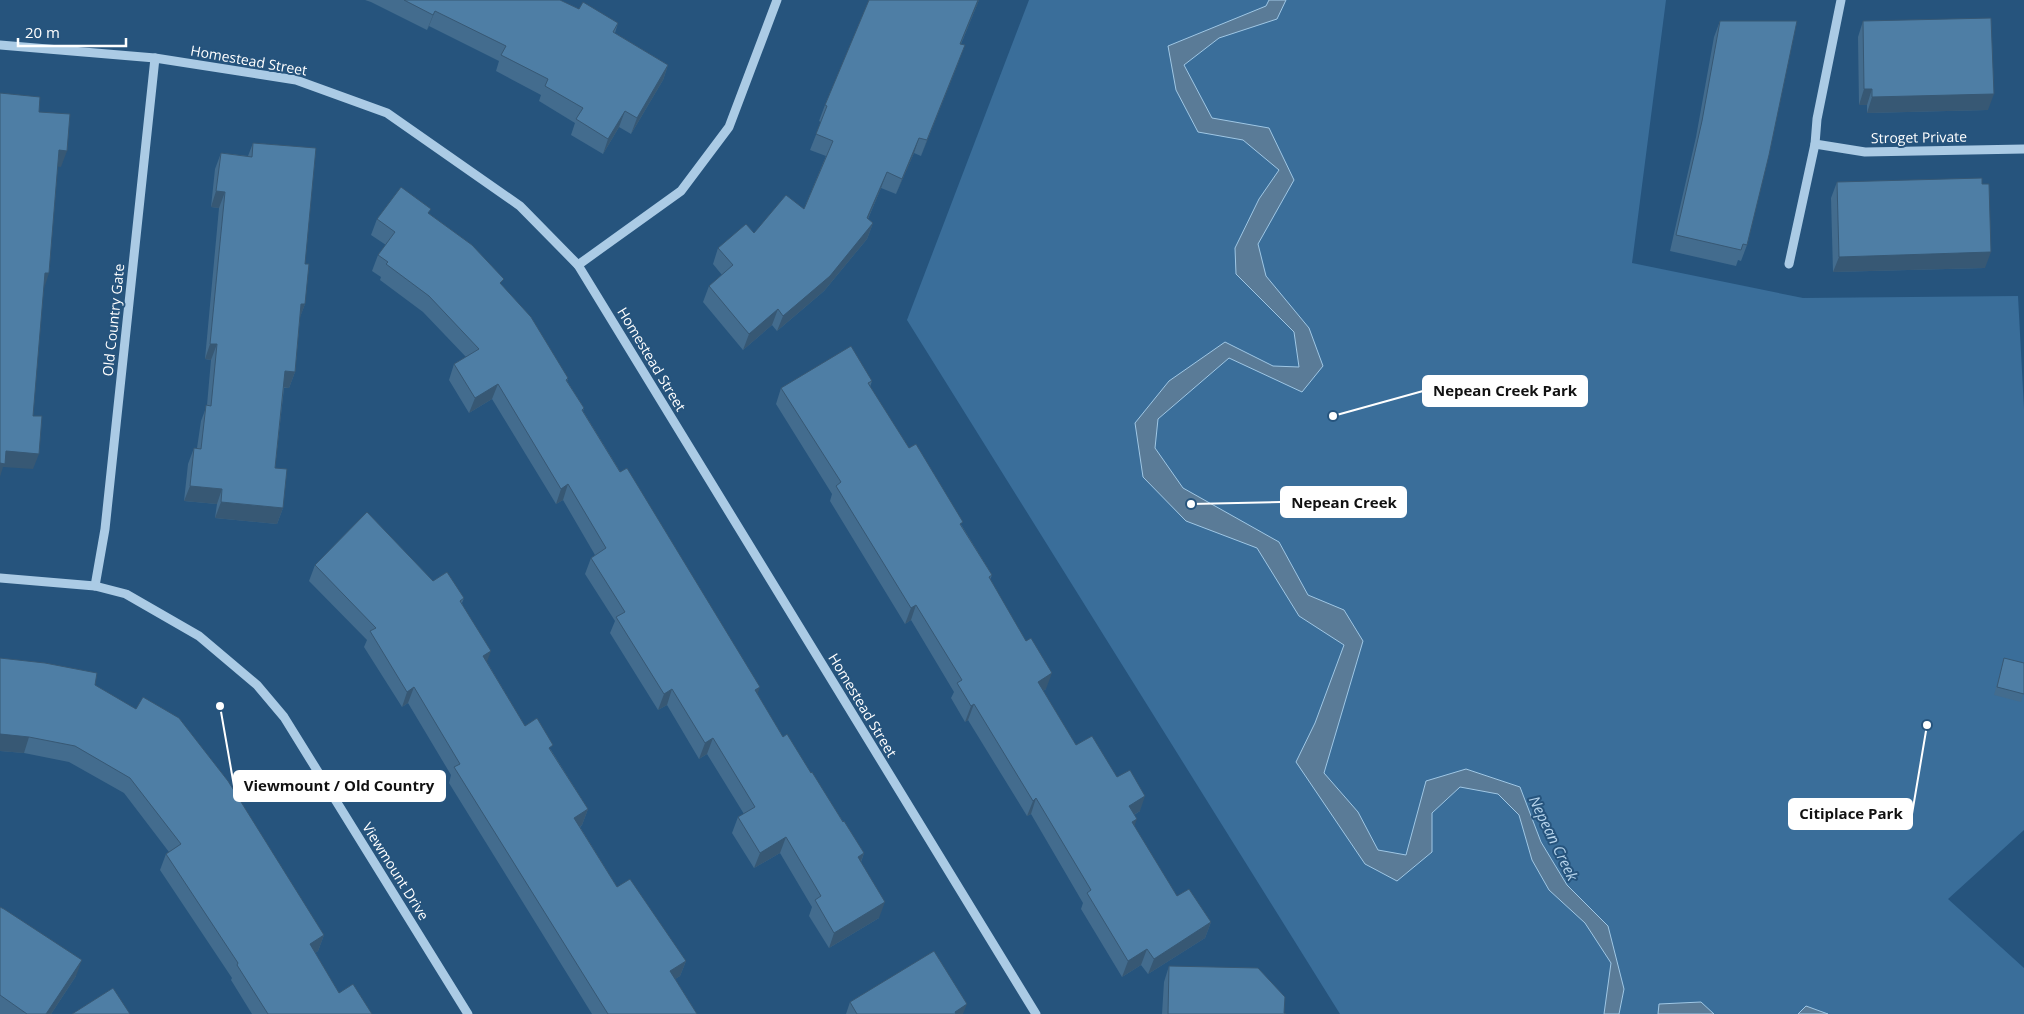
<svg xmlns="http://www.w3.org/2000/svg" width="2024" height="1014" font-family="'Open Sans',sans-serif">
	<style>
		.green { fill: #3a6e9a }
		.water { fill: #5a7b97; stroke: #9fc7e5 }
		.lines { fill: none; stroke-linecap: round; stroke-linejoin: round }
		.minor { stroke: #abcbe5; stroke-width: 9 }
		.wall { fill: #436c8e }
		.shaded-wall { fill: #375874 }
		.building { fill: #4e7ea5; stroke: #375874 }
		.labels { text-anchor: middle; dominant-baseline: central; stroke-width: 4; stroke-linejoin: round; paint-order: stroke }
		.street-label { font-size: 14px; fill: #fff; stroke: #26547d }
		.water-label { font-size: 15px; font-style: italic; fill: #b6d4ec; stroke: #26547d }
		.leader { fill: none; stroke: #fff; stroke-width: 2 }
		.callout-dot { fill: #fff; stroke: #26547d; stroke-width: 2 }
		.callout { fill: #fff; stroke: #fff; stroke-width: 2 }
		.callout-label { font-size: 15px; text-anchor: middle; font-weight: bold; fill: #111 }
	</style>
	<rect width="100%" height="100%" fill="#26547d"/>
	<path class="green" d="M 1029,0 L 1666,0 L 1632,263 L 1803,298 L 2018,296 L 2024,409 L 2024,830 L 1948,899 L 2024,968 L 2024,1014 L 1340,1014 L 907,320 Z"/>
	<g class="water">
		<path d="M 1269,0 L 1286,0 L 1277,19 L 1219,38 L 1184,65 L 1212,118 L 1269,128 L 1294,180 L 1258,244 L 1266,276 L 1309,328 L 1323,366 L 1302,392 L 1229,358 L 1158,419 L 1155,448 L 1183,488 L 1279,542 L 1308,595 L 1344,610 L 1363,641 L 1324,773 L 1358,812 L 1378,850 L 1406,855 L 1426,781 L 1466,769 L 1520,787 L 1541,842 L 1567,885 L 1608,926 L 1624,989 L 1619,1014 L 1604,1014 L 1611,963 L 1585,923 L 1549,890 L 1532,860 L 1519,815 L 1498,794 L 1460,787 L 1432,813 L 1432,852 L 1397,881 L 1365,864 L 1296,762 L 1315,723 L 1344,645 L 1299,616 L 1257,548 L 1186,521 L 1143,477 L 1135,423 L 1169,381 L 1225,342 L 1273,366 L 1299,367 L 1294,332 L 1236,274 L 1235,248 L 1259,199 L 1279,170 L 1243,140 L 1198,132 L 1176,90 L 1168,46 L 1266,6 Z"/>
		<path d="M 1701,1002 L 1714,1014 L 1658,1014 L 1659,1004 Z"/>
		<path d="M 1806,1006 L 1828,1014 L 1798,1014 Z"/>
	</g>
	<g class="lines">
		<g class="minor">
			<path d="M 1841,0 L 1817,119 L 1815,144 L 1865,152 L 2024,149"/>
			<path d="M 0,45 L 155,58 L 296,80 L 387,113 L 520,206 L 578,265 L 1036,1014"/>
			<path d="M 1789,264 L 1815,144"/>
			<path d="M 578,265 L 681,191 L 729,127 L 777,0"/>
			<path d="M 0,578 L 95,586 L 126,594 L 199,636 L 257,685 L 284,717 L 468,1014"/>
			<path d="M 95,586 L 105,529 L 155,58"/>
		</g>
	</g>
	<g class="wall">
		<path d="M 365,0 L 560,0 L 579,9 L 618,23 L 615,33 L 668,65 L 663,80 L 631,134 L 619,127 L 603,154 L 571,135 L 575,123 L 539,101 L 541,95 L 496,71 L 499,61 L 429,26 L 427,30 L 371,2 Z"/>
		<path d="M 869,0 L 979,0 L 961,44 L 959,61 L 921,156 L 914,153 L 896,194 L 881,188 L 868,219 L 873,223 L 867,239 L 824,291 L 777,331 L 772,325 L 743,350 L 703,302 L 709,286 L 722,275 L 713,264 L 718,248 L 754,233 L 804,209 L 826,156 L 810,150 L 821,122 L 819,121 L 825,105 Z"/>
		<path d="M 1720,21 L 1747,245 L 1741,261 L 1738,260 L 1736,266 L 1670,251 L 1696,137 L 1714,37 Z"/>
		<path d="M 1863,21 L 1988,110 L 1867,113 L 1867,105 L 1859,105 L 1858,37 Z"/>
		<path d="M 253,143 L 305,264 L 305,304 L 300,317 L 295,372 L 289,388 L 284,388 L 275,468 L 283,508 L 277,524 L 215,518 L 217,504 L 184,501 L 188,464 L 194,448 L 197,448 L 201,421 L 207,405 L 211,360 L 205,359 L 219,208 L 211,207 L 215,169 L 221,153 L 248,156 Z"/>
		<path d="M 1837,182 L 1985,268 L 1833,272 L 1831,198 Z"/>
		<path d="M 429,214 L 502,285 L 568,378 L 567,381 L 584,408 L 583,411 L 783,737 L 811,773 L 864,853 L 861,862 L 879,918 L 829,948 L 809,916 L 812,907 L 780,853 L 754,868 L 732,833 L 738,817 L 744,814 L 707,754 L 699,759 L 667,705 L 658,710 L 610,633 L 615,621 L 585,574 L 591,558 L 595,555 L 563,500 L 556,504 L 492,399 L 469,413 L 449,380 L 454,364 L 466,357 L 423,312 L 380,280 L 381,277 L 372,271 L 378,255 L 386,245 L 371,235 L 377,219 Z"/>
		<path d="M 872,381 L 870,387 L 909,448 L 962,526 L 992,575 L 990,580 L 1046,689 L 1043,691 L 1076,745 L 1117,777 L 1140,811 L 1134,815 L 1134,827 L 1177,896 L 1211,922 L 1205,938 L 1148,974 L 1141,965 L 1122,977 L 1081,909 L 1083,903 L 1031,814 L 1027,816 L 968,720 L 965,722 L 951,698 L 954,692 L 911,620 L 905,624 L 830,501 L 832,494 L 776,404 L 781,388 Z"/>
		<path d="M 315,565 L 433,581 L 464,598 L 462,603 L 487,662 L 525,726 L 551,750 L 588,809 L 582,825 L 580,827 L 617,887 L 686,961 L 680,976 L 675,979 L 697,1014 L 592,1014 L 449,783 L 451,775 L 408,703 L 402,707 L 364,647 L 367,640 L 309,581 Z"/>
		<path d="M 2004,658 L 2024,692 L 2021,702 L 1994,695 Z"/>
		<path d="M 95,685 L 324,935 L 318,951 L 315,953 L 339,993 L 372,1014 L 252,1014 L 231,980 L 232,978 L 160,870 L 166,854 L 169,852 L 124,793 L 69,762 L 24,753 L 0,751 Z"/>
		<path d="M 0,907 L 76,976 L 51,1014 L 0,1014 Z"/>
		<path d="M 1169,966 L 1284,1013 L 1286,1014 L 1162,1014 L 1164,982 Z"/>
		<path d="M 850,1002 L 963,1014 L 846,1014 Z"/>
	</g>
	<g class="shaded-wall">
		<path d="M 978,0 L 979,0 L 954,59 L 960,44 Z"/>
		<path d="M 435,11 L 429,26 L 427,30 L 433,15 Z"/>
		<path d="M 965,45 L 959,61 L 921,156 L 927,140 Z"/>
		<path d="M 668,65 L 663,80 L 631,134 L 637,118 Z"/>
		<path d="M 1864,89 L 1872,89 L 1867,105 L 1859,105 Z"/>
		<path d="M 1994,94 L 1988,110 L 1867,113 L 1872,97 Z"/>
		<path d="M 625,111 L 619,127 L 603,154 L 608,139 Z"/>
		<path d="M 919,138 L 914,153 L 896,194 L 902,179 Z"/>
		<path d="M 59,150 L 67,151 L 61,167 L 53,166 Z"/>
		<path d="M 887,172 L 881,188 L 861,234 L 867,218 Z"/>
		<path d="M 216,191 L 225,192 L 219,208 L 211,207 Z"/>
		<path d="M 873,223 L 867,239 L 824,291 L 777,331 L 783,316 Z"/>
		<path d="M 1991,252 L 1985,268 L 1833,272 L 1839,257 Z"/>
		<path d="M 45,273 L 49,273 L 44,289 Z"/>
		<path d="M 301,304 L 305,304 L 299,320 Z"/>
		<path d="M 778,309 L 772,325 L 743,350 L 749,334 Z"/>
		<path d="M 210,344 L 217,344 L 211,360 L 205,359 Z"/>
		<path d="M 285,371 L 295,372 L 289,388 L 280,387 Z"/>
		<path d="M 498,384 L 492,399 L 469,413 L 475,398 Z"/>
		<path d="M 6,451 L 39,454 L 33,469 L 3,467 L 0,477 L 0,463 Z"/>
		<path d="M 568,484 L 563,500 L 556,504 L 561,489 Z"/>
		<path d="M 190,486 L 222,489 L 217,504 L 184,501 Z"/>
		<path d="M 221,502 L 283,508 L 277,524 L 215,518 Z"/>
		<path d="M 916,605 L 911,620 L 905,624 L 911,608 Z"/>
		<path d="M 491,651 L 485,667 L 483,656 Z"/>
		<path d="M 1052,673 L 1046,689 L 1032,698 L 1038,682 Z"/>
		<path d="M 414,687 L 408,703 L 402,707 L 407,692 Z"/>
		<path d="M 760,687 L 754,703 L 755,690 Z"/>
		<path d="M 672,689 L 667,705 L 658,710 L 664,694 Z"/>
		<path d="M 974,704 L 968,720 L 965,722 L 971,706 Z"/>
		<path d="M 0,734 L 29,737 L 24,753 L 0,751 Z"/>
		<path d="M 713,738 L 707,754 L 699,759 L 705,743 Z"/>
		<path d="M 1145,796 L 1140,811 L 1123,821 L 1129,806 Z"/>
		<path d="M 1036,798 L 1031,814 L 1027,816 L 1033,801 Z"/>
		<path d="M 588,809 L 582,825 L 568,834 L 574,818 Z"/>
		<path d="M 1137,819 L 1131,835 L 1132,822 Z"/>
		<path d="M 786,837 L 780,853 L 754,868 L 760,853 Z"/>
		<path d="M 864,853 L 858,869 L 858,857 Z"/>
		<path d="M 885,902 L 879,918 L 829,948 L 834,933 Z"/>
		<path d="M 1211,922 L 1205,938 L 1148,974 L 1154,959 Z"/>
		<path d="M 324,935 L 318,951 L 304,960 L 310,944 Z"/>
		<path d="M 1147,949 L 1141,965 L 1122,977 L 1128,961 Z"/>
		<path d="M 82,960 L 76,976 L 51,1014 L 46,1014 Z"/>
		<path d="M 686,961 L 680,976 L 664,986 L 670,971 Z"/>
		<path d="M 967,1004 L 963,1014 L 954,1014 L 955,1012 Z"/>
	</g>
	<g class="building">
		<path d="M 404,0 L 560,0 L 579,9 L 583,2 L 618,23 L 613,32 L 668,65 L 637,118 L 625,111 L 608,139 L 576,119 L 583,108 L 545,86 L 548,79 L 501,55 L 506,46 L 435,11 L 433,15 Z"/>
		<path d="M 869,0 L 978,0 L 960,44 L 965,45 L 927,140 L 919,138 L 902,179 L 887,172 L 867,218 L 873,223 L 830,276 L 783,316 L 778,309 L 749,334 L 709,286 L 733,265 L 718,248 L 746,224 L 754,233 L 786,195 L 804,209 L 833,141 L 816,134 L 827,106 L 825,105 Z"/>
		<path d="M 1991,18 L 1994,94 L 1872,97 L 1872,89 L 1864,89 L 1863,21 Z"/>
		<path d="M 1720,21 L 1797,21 L 1769,155 L 1747,245 L 1743,244 L 1741,250 L 1676,235 L 1702,121 Z"/>
		<path d="M 0,93 L 40,97 L 39,112 L 70,114 L 67,151 L 59,150 L 49,273 L 45,273 L 33,416 L 42,416 L 39,454 L 6,451 L 5,464 L 0,463 Z"/>
		<path d="M 253,143 L 316,148 L 305,264 L 309,264 L 305,304 L 301,304 L 295,372 L 285,371 L 275,468 L 287,469 L 283,508 L 221,502 L 222,489 L 190,486 L 194,448 L 201,449 L 206,405 L 211,406 L 217,344 L 210,344 L 225,192 L 216,191 L 221,153 L 252,157 Z"/>
		<path d="M 1982,178 L 1982,184 L 1989,184 L 1991,252 L 1839,257 L 1837,182 Z"/>
		<path d="M 401,187 L 431,209 L 428,213 L 472,245 L 504,279 L 500,283 L 531,317 L 568,378 L 566,380 L 584,408 L 582,410 L 620,472 L 627,468 L 760,687 L 755,690 L 783,737 L 787,734 L 811,773 L 812,772 L 843,822 L 844,821 L 864,853 L 858,857 L 885,902 L 834,933 L 815,900 L 821,896 L 786,837 L 760,853 L 738,817 L 755,807 L 713,738 L 705,743 L 672,689 L 664,694 L 616,617 L 625,612 L 591,558 L 606,548 L 568,484 L 561,489 L 498,384 L 475,398 L 454,364 L 479,349 L 429,296 L 386,264 L 388,262 L 378,255 L 395,232 L 377,219 Z"/>
		<path d="M 851,346 L 872,381 L 868,383 L 909,448 L 916,444 L 963,522 L 960,524 L 992,575 L 989,577 L 1026,641 L 1031,638 L 1052,673 L 1038,682 L 1076,745 L 1092,736 L 1117,777 L 1130,770 L 1145,796 L 1129,806 L 1137,819 L 1132,822 L 1177,896 L 1189,889 L 1211,922 L 1154,959 L 1147,949 L 1128,961 L 1087,893 L 1091,890 L 1036,798 L 1033,801 L 974,704 L 971,706 L 957,683 L 962,680 L 916,605 L 911,608 L 836,486 L 841,482 L 781,388 Z"/>
		<path d="M 367,512 L 433,581 L 447,572 L 464,598 L 460,601 L 491,651 L 483,656 L 525,726 L 537,718 L 553,745 L 549,748 L 588,809 L 574,818 L 617,887 L 630,879 L 686,961 L 670,971 L 697,1014 L 608,1014 L 454,767 L 460,764 L 414,687 L 407,692 L 370,631 L 376,628 L 315,565 Z"/>
		<path d="M 0,658 L 45,663 L 97,673 L 95,685 L 136,709 L 143,697 L 179,718 L 228,781 L 324,935 L 310,944 L 339,993 L 353,984 L 372,1014 L 268,1014 L 237,965 L 238,963 L 166,854 L 181,844 L 130,778 L 75,746 L 29,737 L 0,734 Z"/>
		<path d="M 2004,658 L 2024,663 L 2024,694 L 1997,687 Z"/>
		<path d="M 0,907 L 4,909 L 82,960 L 46,1014 L 27,1014 L 0,995 Z"/>
		<path d="M 934,951 L 967,1004 L 955,1012 L 956,1014 L 857,1014 L 850,1002 Z"/>
		<path d="M 1169,966 L 1258,968 L 1285,997 L 1284,1013 L 1286,1014 L 1168,1014 Z"/>
		<path d="M 113,988 L 130,1014 L 72,1014 Z"/>
	</g>
	<g class="labels">
		<g class="street-label">
			<text transform="translate(249 60) rotate(10)">Homestead Street</text>
			<text transform="translate(1919 137) rotate(-1)">Stroget Private</text>
			<text transform="translate(113 320) rotate(-84)">Old Country Gate</text>
			<text transform="translate(652 359) rotate(59)">Homestead Street</text>
			<text transform="translate(863 705) rotate(59)">Homestead Street</text>
			<text transform="translate(396 871) rotate(58)">Viewmount Drive</text>
		</g>
		<g class="water-label">
			<text transform="translate(1554 838) rotate(64)">Nepean Creek</text>
		</g>
	</g>
	<path class="leader" d="M1333 416L1423 391M1191 504L1281 502M220 706L234 786M1927 725L1912 814"/>
	<g class="callout-dot">
		<circle cx="1333" cy="416" r="5"/>
		<circle cx="1191" cy="504" r="5"/>
		<circle cx="220" cy="706" r="5"/>
		<circle cx="1927" cy="725" r="5"/>
	</g>
	<g class="callout">
		<rect x="1423" y="376" width="164" height="30" rx="5"/>
		<rect x="1281" y="487" width="125" height="30" rx="5"/>
		<rect x="234" y="771" width="211" height="30" rx="5"/>
		<rect x="1789" y="799" width="123" height="30" rx="5"/>
	</g>
	<g class="callout-label">
		<text x="1505" y="396">Nepean Creek Park</text>
		<text x="1344" y="508">Nepean Creek</text>
		<text x="339" y="791">Viewmount / Old Country</text>
		<text x="1851" y="819">Citiplace Park</text>
	</g>
	<path d="M18 38v8h108v-8" fill="none" stroke="#ffffff" stroke-width="2.5"/>
	<text x="25" y="38" font-size="15" fill="#ffffff" stroke="#26547d" stroke-width="4" paint-order="stroke">20 m</text>
</svg>
